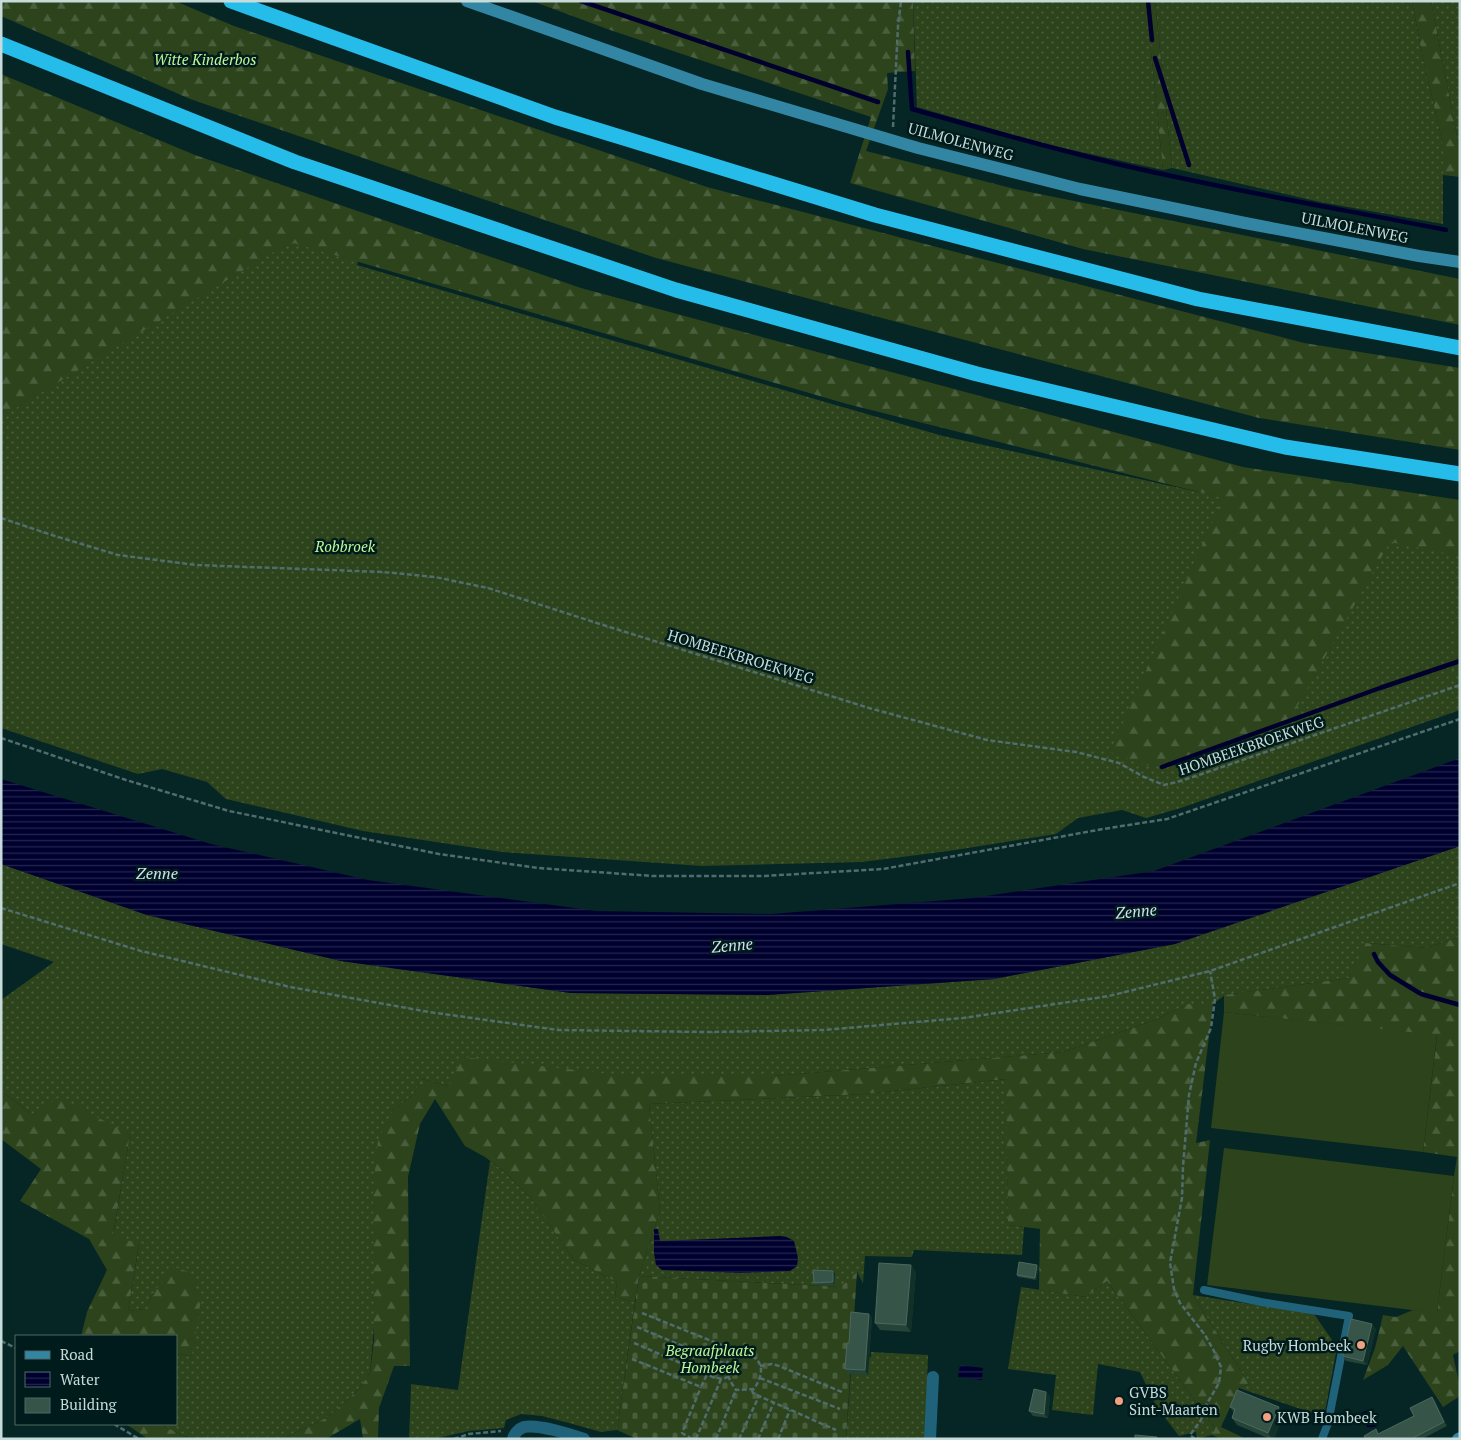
<svg xmlns="http://www.w3.org/2000/svg" width="1461" height="1440" font-family="'PT Serif',serif">
	<style>
		.grass { fill: url(#grass-dots) }
		.forest { fill: url(#forest-firs) }
		.cemetery { fill: url(#cemetery-stones) }
		.pitch { fill: #2c431b }
		.water { fill: url(#water-rules) }
		.lines { fill: none; stroke-linecap: round; stroke-linejoin: round }
		.stream { stroke: #00002f; stroke-width: 4.5 }
		.path { stroke: #516c6c; stroke-width: 2.5; stroke-dasharray: 5 2.5; stroke-linecap: butt }
		.lane { stroke: #206279; stroke-width: 8 }
		.street { stroke: #206279; stroke-width: 12 }
		.secondary { stroke: #3286a3; stroke-width: 12 }
		.highway { stroke: #26bcea; stroke-width: 15 }
		.wall { fill: #254336 }
		.shaded-wall { fill: #113028 }
		.building { fill: #365448; stroke: #4d695f }
		.poi-dot { fill: #f2a080; stroke: #001b1b; stroke-width: 2 }
		.labels { text-anchor: middle; dominant-baseline: central; stroke-width: 5; stroke-linejoin: round; paint-order: stroke }
		.park-label { font-size: 15px; font-style: italic; fill: #bff898; stroke: #001b1b }
		.street-label { font-size: 15px; fill: #c6dbda; stroke: #001b1b }
		.poi-label { font-size: 15px; fill: #c6dbda; stroke: #001b1b; text-anchor: start }
		.water-label { font-size: 16px; font-style: italic; fill: #d3e0f1; stroke: #001b1b }
	</style>
	<defs>
		<pattern id="grass-dots" width="8" height="8" patternUnits="userSpaceOnUse" patternTransform="scale(1.25)"><rect width="8" height="8" fill="#2c431b"/><path d="M2 2h.1M6 6h.1" fill="none" stroke="#495e3c" stroke-width="1.8" stroke-linecap="round"/></pattern>
		<pattern id="forest-firs" width="22" height="20" patternUnits="userSpaceOnUse" patternTransform="scale(1.25)"><rect width="22" height="20" fill="#2c431b"/><path d="M5 1l3.5 6h-7zM16 11l3.5 6h-7z" fill="#495e3c"/></pattern>
		<pattern id="cemetery-stones" width="16" height="16" patternUnits="userSpaceOnUse" patternTransform="scale(1.25)"><rect width="16" height="16" fill="#2c431b"/><path d="M2 7V4a2 2 0 0 1 4 0v3zM10 15v-3a2 2 0 0 1 4 0v3z" fill="#495e3c"/></pattern>
		<pattern id="water-rules" width="6" height="5" patternUnits="userSpaceOnUse" patternTransform="scale(1.25)"><rect width="6" height="5" fill="#00002f"/><path d="M0 2.5h6" fill="none" stroke="#24254d"/></pattern>
	</defs>
	<rect width="100%" height="100%" fill="#062525"/>
	<g class="grass">
		<path d="M 913,1 L 1140,1 L 1141,12 L 1147,11 L 1163,170 L 1045,144 L 917,107 Z"/>
		<path d="M 1155,1 L 1412,1 L 1422,54 L 1443,145 L 1443,224 L 1320,202 L 1172,168 Z"/>
		<path d="M 1431,1 L 1460,1 L 1460,152 Z"/>
		<path d="M 1,116 L 359,257 L 357,265 L 587,333 L 943,436 L 1217,496 L 1460,545 L 1460,710 L 1181,808 L 1146,818 L 1122,810 L 1078,818 L 1056,834 L 949,851 L 862,862 L 702,866 L 502,852 L 363,831 L 226,799 L 207,782 L 162,769 L 138,774 L 1,728 Z"/>
		<path d="M 1460,846 L 1460,937 L 1426,948 L 1367,943 L 1349,978 L 1225,995 L 1213,1004 L 1188,1004 L 1155,1020 L 1063,1052 L 773,1076 L 627,1076 L 448,1086 L 422,1079 L 414,1094 L 393,1110 L 370,1373 L 358,1390 L 328,1417 L 282,1439 L 202,1439 L 183,1436 L 161,1424 L 176,1424 L 176,1354 L 192,1356 L 153,1293 L 145,1309 L 128,1311 L 139,1245 L 113,1236 L 130,1135 L 32,1114 L 1,1091 L 1,1000 L 54,962 L 1,944 L 1,864 L 147,915 L 341,961 L 571,993 L 767,995 L 994,979 L 1174,944 Z"/>
		<path d="M 1007,1079 L 1008,1225 L 1024,1227 L 1022,1255 L 914,1250 L 912,1257 L 865,1256 L 863,1283 L 857,1272 L 842,1287 L 639,1276 L 660,1211 L 649,1104 L 865,1094 Z"/>
		<path d="M 490,1161 L 505,1172 L 530,1197 L 574,1260 L 617,1282 L 615,1297 L 635,1302 L 617,1430 L 601,1432 L 569,1423 L 542,1416 L 521,1414 L 506,1420 L 504,1428 L 469,1431 L 433,1439 L 409,1439 L 411,1384 L 458,1390 Z"/>
		<path d="M 1107,1281 L 1215,1428 L 1212,1435 L 1197,1439 L 1196,1432 L 1179,1436 L 1156,1406 L 1140,1372 L 1098,1364 L 1093,1415 L 1052,1410 L 1056,1375 L 1008,1369 L 1021,1287 L 1086,1297 Z"/>
		<path d="M 1193,1295 L 1314,1314 L 1337,1347 L 1324,1417 L 1239,1388 L 1249,1384 Z"/>
		<path d="M 871,1352 L 928,1355 L 925,1439 L 846,1439 L 852,1359 L 871,1357 Z"/>
	</g>
	<g class="forest">
		<path d="M 1,1 L 175,1 L 234,26 L 707,187 L 1304,343 L 1460,368 L 1460,450 L 1259,418 L 656,258 L 190,99 L 1,16 Z"/>
		<path d="M 532,1 L 913,1 L 915,71 L 887,73 L 888,89 L 866,151 L 1015,189 L 1460,279 L 1460,325 L 1083,249 L 850,183 L 871,117 L 610,30 Z"/>
		<path d="M 1140,1 L 1155,1 L 1172,168 L 1163,170 L 1147,12 L 1141,12 Z"/>
		<path d="M 1412,1 L 1431,1 L 1460,152 L 1460,177 L 1443,175 L 1443,145 L 1422,54 Z"/>
		<path d="M 1,74 L 195,155 L 581,288 L 1243,467 L 1460,500 L 1460,556 L 1390,542 L 1285,728 L 1152,767 L 1110,752 L 1223,498 L 847,404 L 290,242 L 1,417 Z"/>
		<path d="M 1460,599 L 1460,675 L 1451,678 Z"/>
		<path d="M 1460,937 L 1460,1351 L 1453,1355 L 1460,1387 L 1460,1396 L 1443,1407 L 1403,1346 L 1388,1365 L 1363,1380 L 1375,1348 L 1383,1315 L 1396,1317 L 1413,1310 L 1437,1312 L 1454,1176 L 1457,1157 L 1423,1152 L 1437,1036 L 1224,1012 L 1224,995 L 1349,978 L 1366,943 L 1426,948 Z"/>
		<path d="M 1188,1004 L 1213,1004 L 1196,1143 L 1210,1140 L 1193,1295 L 1249,1384 L 1239,1388 L 1221,1427 L 1246,1439 L 1221,1439 L 1212,1435 L 1215,1428 L 1107,1281 L 1086,1297 L 1039,1290 L 1040,1229 L 1008,1225 L 1006,1079 L 865,1094 L 649,1104 L 660,1211 L 639,1276 L 635,1302 L 615,1297 L 617,1282 L 574,1260 L 530,1197 L 505,1172 L 485,1157 L 465,1146 L 435,1099 L 420,1124 L 408,1177 L 410,1366 L 394,1366 L 379,1408 L 378,1439 L 363,1439 L 360,1419 L 326,1439 L 282,1439 L 328,1417 L 358,1390 L 370,1373 L 374,1340 L 373,1190 L 378,1141 L 393,1110 L 414,1094 L 422,1079 L 448,1086 L 463,1057 L 627,1076 L 773,1076 L 1063,1052 L 1155,1020 Z"/>
		<path d="M 1,1091 L 32,1114 L 60,1097 L 130,1135 L 113,1235 L 139,1244 L 128,1311 L 145,1309 L 153,1293 L 174,1267 L 189,1272 L 201,1299 L 192,1356 L 176,1354 L 176,1336 L 81,1336 L 87,1312 L 107,1270 L 89,1239 L 20,1201 L 41,1169 L 1,1139 Z"/>
		<path d="M 126,1424 L 161,1424 L 183,1436 L 202,1439 L 148,1439 Z"/>
	</g>
	<path class="cemetery" d="M 857,1272 L 846,1439 L 637,1439 L 617,1430 L 639,1276 L 841,1287 Z"/>
	<g class="pitch">
		<path d="M 1224,1012 L 1437,1035 L 1423,1152 L 1211,1128 Z"/>
		<path d="M 1224,1148 L 1454,1176 L 1437,1313 L 1207,1285 Z"/>
	</g>
	<g class="water">
		<path d="M 1460,758 L 1460,846 L 1175,944 L 994,979 L 767,995 L 571,993 L 341,961 L 147,915 L 1,864 L 1,779 L 211,844 L 368,880 L 597,911 L 771,914 L 973,898 L 1154,871 Z"/>
		<path d="M 654,1229 L 658,1229 L 660,1241 L 780,1236 L 787,1237 L 794,1241 L 798,1258 L 797,1266 L 790,1271 L 741,1273 L 662,1270 L 656,1265 L 654,1253 Z"/>
		<path d="M 960,1365 L 983,1368 L 982,1380 L 958,1377 Z"/>
		<path d="M 1370,1409 L 1377,1426 L 1368,1429 L 1361,1413 Z"/>
	</g>
	<g class="lines">
		<g class="stream">
			<path d="M 581,1 L 878,102"/>
			<path d="M 1148,1 L 1152,40"/>
			<path d="M 908,52 L 912,109 C 979,128 1046,147 1113,163 C 1223,189 1335,208 1446,230"/>
			<path d="M 1155,58 L 1189,165"/>
			<path d="M 1162,767 L 1380,688 L 1460,661"/>
			<path d="M 1374,954 L 1378,962 L 1390,975 L 1421,994 L 1460,1005"/>
		</g>
		<g class="path">
			<path d="M 893,127 L 898,26 L 901,1"/>
			<path d="M 1,518 L 55,536 L 118,555 L 196,565 L 383,572 L 435,577 L 488,588 L 600,624 L 869,708 L 987,740 L 1076,752 L 1119,763 L 1144,777 L 1164,785 L 1177,782 L 1202,774 L 1460,685"/>
			<path d="M 1,738 L 126,780 L 229,811 L 439,854 L 538,868 L 653,876 L 764,876 L 883,869 L 1103,829 L 1167,819 L 1460,719"/>
			<path d="M 1,908 L 141,951 L 290,987 L 429,1012 L 558,1030 L 708,1032 L 824,1030 L 963,1018 L 1109,996 L 1210,971 L 1460,883"/>
			<path d="M 642,1313 L 719,1344 L 729,1348 L 735,1353"/>
			<path d="M 637,1327 L 726,1364"/>
			<path d="M 1,1341 L 16,1348"/>
			<path d="M 634,1343 L 713,1377 L 722,1379 L 728,1377"/>
			<path d="M 738,1351 C 762,1356 767,1369 754,1389 L 736,1390 C 726,1375 720,1362 738,1351 Z"/>
			<path d="M 632,1359 L 701,1387 L 707,1374"/>
			<path d="M 760,1366 L 772,1364 L 779,1366 L 842,1392"/>
			<path d="M 760,1378 L 840,1409"/>
			<path d="M 752,1390 L 753,1393 L 759,1396 L 836,1430"/>
			<path d="M 114,1424 L 139,1439"/>
			<path d="M 454,1439 L 469,1434 L 501,1431"/>
			<path d="M 692,1439 L 682,1433 L 701,1387"/>
			<path d="M 696,1439 L 721,1379"/>
			<path d="M 716,1439 L 736,1390"/>
			<path d="M 739,1439 L 759,1396"/>
			<path d="M 758,1439 L 774,1402"/>
			<path d="M 778,1439 L 790,1410"/>
			<path d="M 1195,1439 L 1190,1435 L 1201,1420 L 1205,1407 L 1219,1383 L 1221,1367 L 1214,1351 L 1205,1335 L 1180,1303 L 1174,1289 L 1170,1263 L 1182,1198 L 1183,1166 L 1189,1095 L 1196,1063 L 1211,1028 L 1215,999 L 1210,971"/>
		</g>
		<path class="lane" d="M 1204,1290 L 1261,1302 L 1349,1316 L 1328,1423 L 1322,1439"/>
		<g class="street">
			<path d="M 513,1439 C 514,1434 518,1429 524,1427 C 538,1424 570,1434 584,1439"/>
			<path d="M 930,1439 L 933,1377"/>
		</g>
		<g class="secondary">
			<path d="M 467,1 L 702,84 L 918,148 L 1080,189 L 1245,223 L 1419,256 L 1460,262"/>
			<path d="M 1458,1439 L 1460,1438"/>
		</g>
		<g class="highway">
			<path d="M 231,1 L 555,117 L 875,215 L 1198,299 L 1460,348"/>
			<path d="M 1,44 L 295,162 L 676,290 L 977,374 L 1285,447 L 1460,474"/>
		</g>
	</g>
	<g class="wall">
		<path d="M 1039,1267 L 1036,1280 L 1018,1277 L 1017,1275 Z"/>
		<path d="M 916,1272 L 911,1332 L 880,1330 L 875,1323 Z"/>
		<path d="M 835,1273 L 834,1285 L 815,1285 L 814,1283 Z"/>
		<path d="M 869,1314 L 872,1318 L 868,1375 L 848,1374 L 845,1369 L 849,1343 Z"/>
		<path d="M 1376,1329 L 1367,1365 L 1346,1361 L 1343,1356 Z"/>
		<path d="M 1050,1396 L 1048,1418 L 1033,1416 L 1029,1411 Z"/>
		<path d="M 1432,1397 L 1435,1401 L 1447,1426 L 1422,1439 L 1366,1439 L 1379,1434 L 1414,1416 Z"/>
		<path d="M 1230,1407 L 1284,1414 L 1274,1439 L 1270,1439 L 1237,1425 L 1232,1418 L 1234,1413 Z"/>
	</g>
	<g class="shaded-wall">
		<path d="M 911,1265 L 916,1272 L 911,1332 L 906,1325 Z"/>
		<path d="M 1037,1265 L 1039,1267 L 1036,1280 L 1035,1278 Z"/>
		<path d="M 833,1271 L 835,1273 L 834,1285 L 833,1282 Z"/>
		<path d="M 869,1314 L 872,1318 L 868,1375 L 865,1370 Z"/>
		<path d="M 1372,1324 L 1376,1329 L 1367,1365 L 1363,1361 Z"/>
		<path d="M 1046,1392 L 1050,1396 L 1048,1418 L 1044,1414 Z"/>
		<path d="M 1432,1397 L 1435,1401 L 1447,1426 L 1444,1422 Z"/>
		<path d="M 1279,1407 L 1284,1414 L 1274,1439 L 1272,1439 L 1268,1433 Z"/>
	</g>
	<g class="building">
		<path d="M 1019,1262 L 1037,1265 L 1035,1278 L 1017,1275 Z"/>
		<path d="M 879,1263 L 911,1265 L 906,1325 L 875,1323 Z"/>
		<path d="M 813,1270 L 833,1271 L 833,1282 L 814,1283 Z"/>
		<path d="M 851,1312 L 869,1314 L 865,1370 L 845,1369 L 847,1343 L 849,1343 Z"/>
		<path d="M 1351,1319 L 1372,1324 L 1363,1361 L 1343,1356 Z"/>
		<path d="M 1034,1389 L 1046,1392 L 1044,1414 L 1029,1411 Z"/>
		<path d="M 1237,1390 L 1279,1407 L 1268,1433 L 1232,1418 L 1235,1409 L 1230,1407 Z"/>
		<path d="M 1432,1397 L 1444,1422 L 1411,1439 L 1366,1439 L 1364,1436 L 1376,1429 L 1378,1434 L 1414,1416 L 1410,1408 Z"/>
		<path d="M 1135,1435 L 1157,1437 L 1157,1439 L 1135,1439 Z"/>
	</g>
	<g class="poi-dot">
		<circle cx="1361" cy="1345" r="5"/>
		<circle cx="1119" cy="1401" r="5"/>
		<circle cx="1267" cy="1417" r="5"/>
	</g>
	<g class="labels">
		<g class="park-label">
			<text x="205" y="59">Witte Kinderbos</text>
			<text x="345" y="546">Robbroek</text>
			<text x="710" y="1350">Begraafplaats<tspan x="710" dy="17">Hombeek</tspan></text>
		</g>
		<g class="street-label">
			<text transform="translate(961 141) rotate(15)">UILMOLENWEG</text>
			<text transform="translate(1355 227) rotate(11)">UILMOLENWEG</text>
			<text transform="translate(741 656) rotate(17)">HOMBEEKBROEKWEG</text>
			<text transform="translate(1251 745) rotate(-19)">HOMBEEKBROEKWEG</text>
		</g>
		<g class="poi-label">
			<text x="1351" y="1345" text-anchor="end">Rugby Hombeek</text>
			<text x="1129" y="1392">GVBS<tspan x="1129" dy="17">Sint-Maarten</tspan></text>
			<text x="1277" y="1417">KWB Hombeek</text>
		</g>
		<g class="water-label">
			<text x="157" y="873">Zenne</text>
			<text transform="translate(1136 911) rotate(-5)">Zenne</text>
			<text transform="translate(732 945) rotate(-5)">Zenne</text>
		</g>
	</g>
	<rect width="1461" height="1440" fill="none" stroke="#c6dbda" stroke-width="5"/>
	<rect x="15" y="1335" width="162" height="90" fill="#001b1b" stroke="#4f6867"/>
	<rect x="25" y="1351" width="25" height="8" fill="#3286a3" stroke="#4f6867"/>
	<text x="60" y="1360" font-size="15" fill="#c6dbda">Road</text>
	<rect x="25" y="1372" width="25" height="15" fill="url(#water-rules)" stroke="#4f6867"/>
	<text x="60" y="1385" font-size="15" fill="#c6dbda">Water</text>
	<rect x="25" y="1398" width="25" height="15" fill="#365448" stroke="#4f6867"/>
	<text x="60" y="1410" font-size="15" fill="#c6dbda">Building</text>
</svg>
